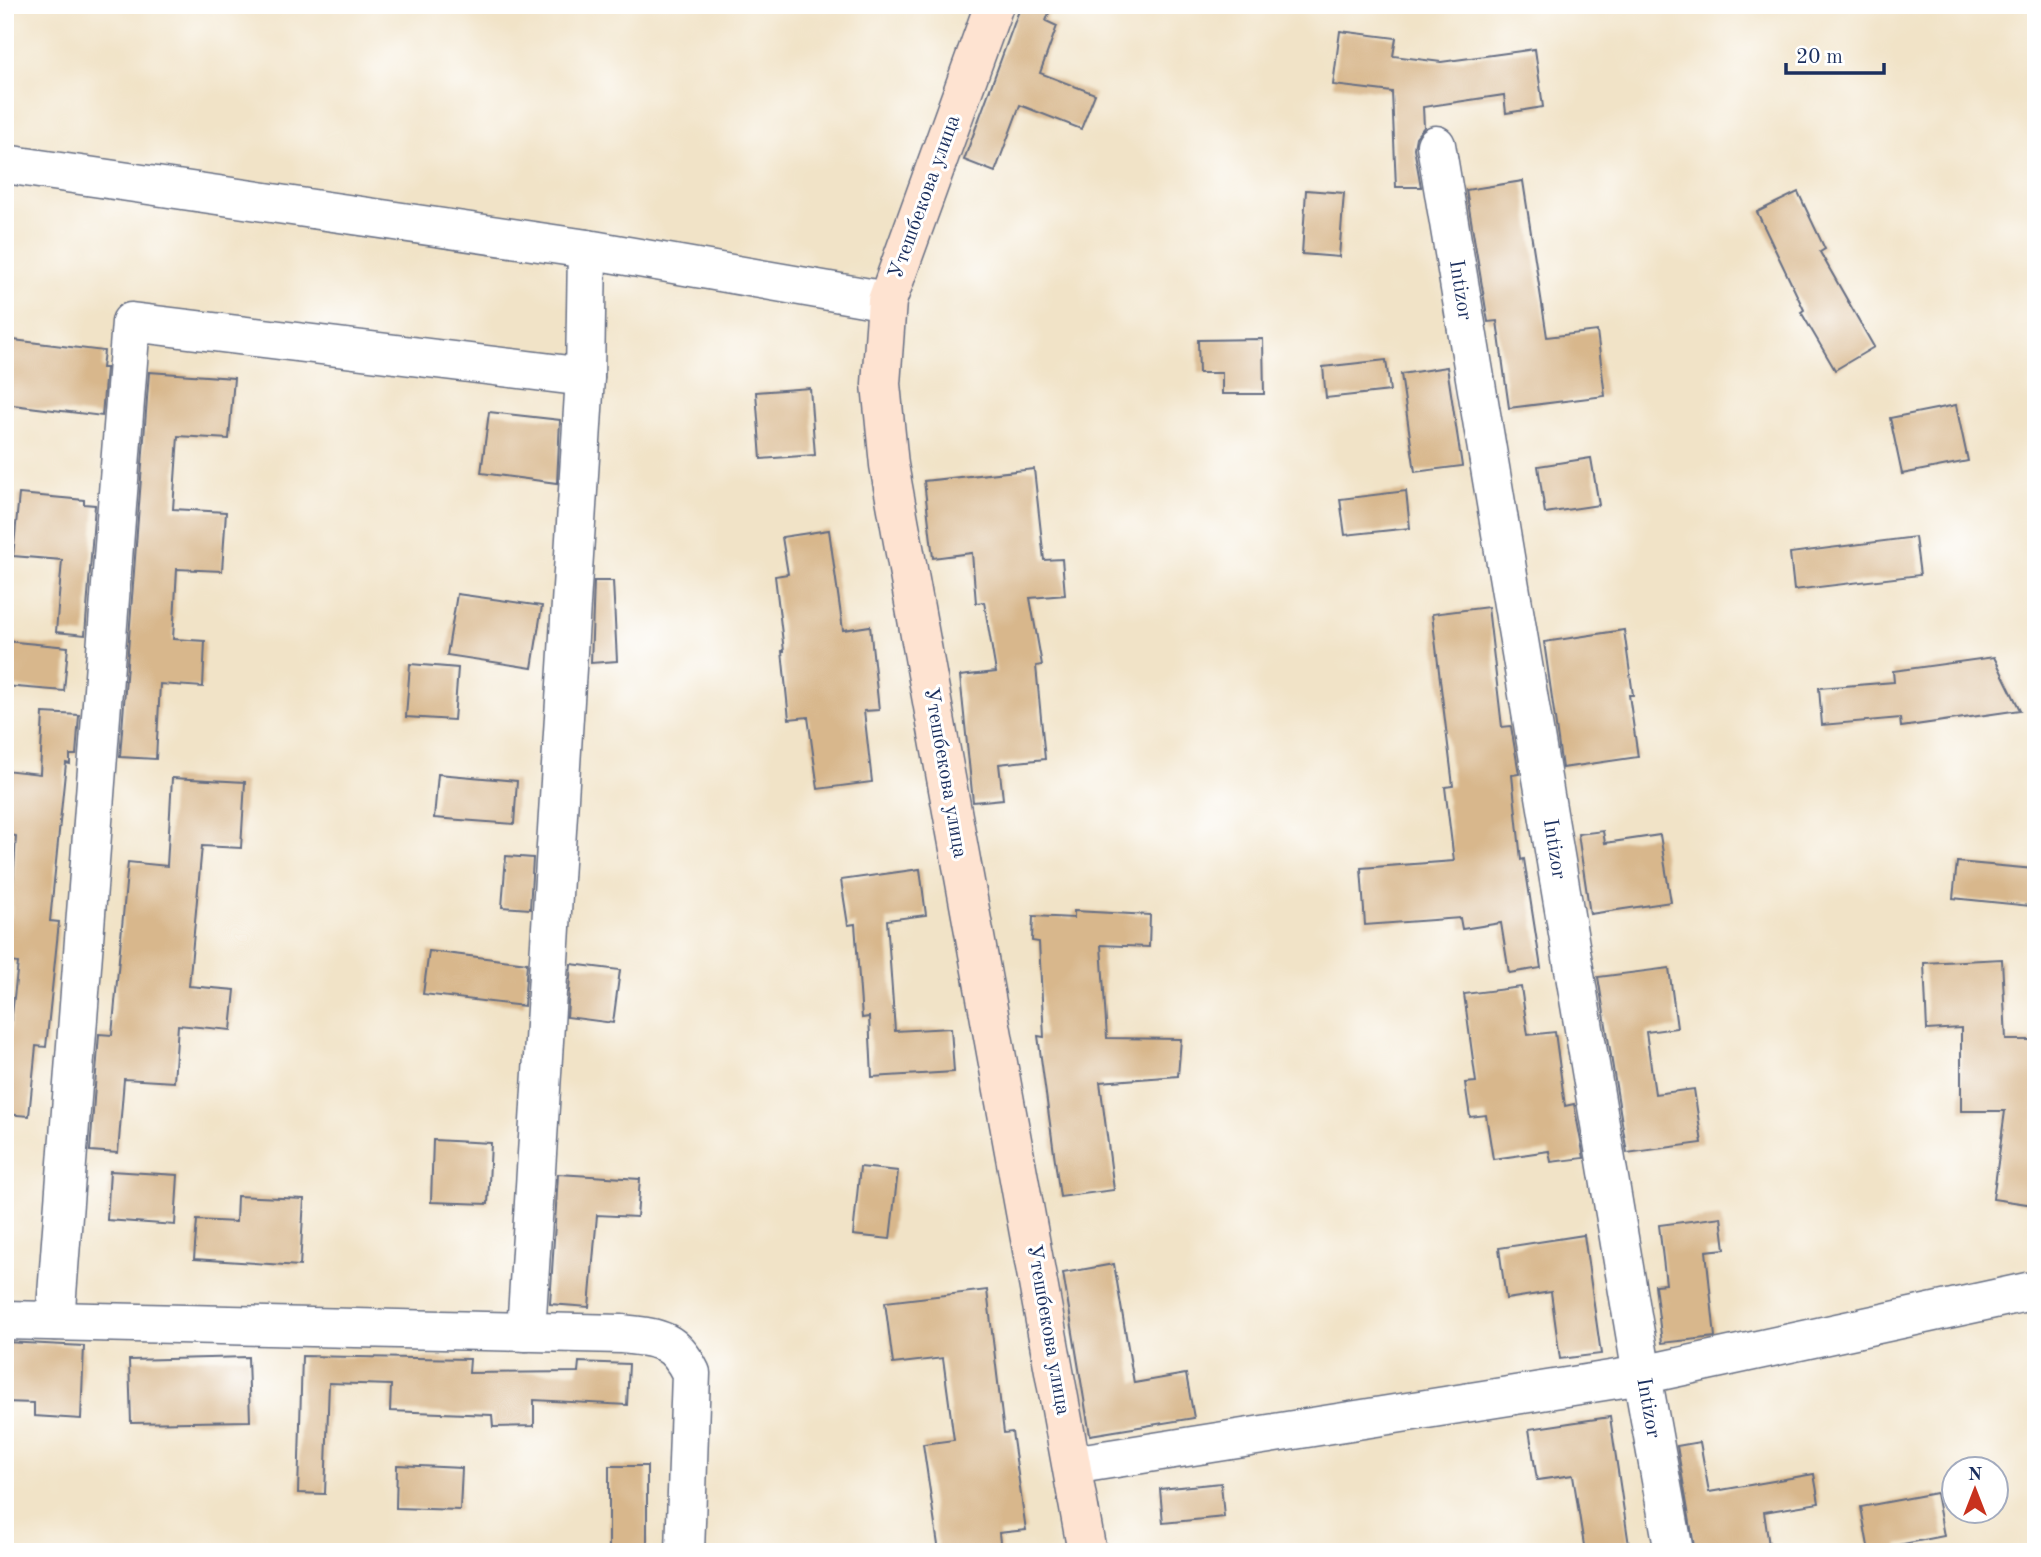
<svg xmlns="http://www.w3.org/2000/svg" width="2041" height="1557" font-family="'Old Standard TT',serif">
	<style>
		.building { fill: #d8b78c }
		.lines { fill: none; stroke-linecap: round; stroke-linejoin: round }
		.minor-casing { stroke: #666e83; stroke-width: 41 }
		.secondary-casing { stroke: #666e83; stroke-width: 41 }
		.minor { stroke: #fff; stroke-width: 38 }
		.secondary { stroke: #fee3d1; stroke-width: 38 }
		.labels { text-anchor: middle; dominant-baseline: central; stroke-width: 6; stroke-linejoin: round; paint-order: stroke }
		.street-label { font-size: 21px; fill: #1b2f5e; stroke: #fff }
	</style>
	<rect width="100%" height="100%" fill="#fff"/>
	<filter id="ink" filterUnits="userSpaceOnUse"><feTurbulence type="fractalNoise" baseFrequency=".0143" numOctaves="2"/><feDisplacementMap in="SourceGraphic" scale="14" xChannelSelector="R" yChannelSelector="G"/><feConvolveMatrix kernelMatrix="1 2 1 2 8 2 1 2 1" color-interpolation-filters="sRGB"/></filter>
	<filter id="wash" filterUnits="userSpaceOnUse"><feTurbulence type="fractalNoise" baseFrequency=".00686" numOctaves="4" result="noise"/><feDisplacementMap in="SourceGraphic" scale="28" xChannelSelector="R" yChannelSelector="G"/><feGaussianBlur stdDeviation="1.57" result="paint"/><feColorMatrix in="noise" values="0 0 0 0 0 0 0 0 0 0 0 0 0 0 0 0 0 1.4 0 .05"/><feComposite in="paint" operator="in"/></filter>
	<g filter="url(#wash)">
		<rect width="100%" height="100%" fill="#f1e3c7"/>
		<g id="blocks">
			<g class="building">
				<path d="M 1021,5 L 1052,5 L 1046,21 L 1057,26 L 1040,73 L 1095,94 L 1081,129 L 1020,105 L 995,172 L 964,160 Z"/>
				<path d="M 1340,31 L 1396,38 L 1393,56 L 1441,62 L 1535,49 L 1543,107 L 1506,113 L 1504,95 L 1423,107 L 1424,127 L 1416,137 L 1414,148 L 1421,187 L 1396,187 L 1392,92 L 1333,85 Z"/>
				<path d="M 1523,181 L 1547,337 L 1597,331 L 1605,396 L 1509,408 L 1497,321 L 1488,322 L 1466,190 Z"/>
				<path d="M 1306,190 L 1344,193 L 1339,257 L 1302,254 Z"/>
				<path d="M 1798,192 L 1825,249 L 1820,252 L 1874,347 L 1835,370 L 1801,312 L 1804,310 L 1757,212 Z"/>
				<path d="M 5,339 L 104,351 L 102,368 L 106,368 L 102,416 L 5,404 Z"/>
				<path d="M 1263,339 L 1264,394 L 1222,394 L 1222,373 L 1199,373 L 1198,340 Z"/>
				<path d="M 1386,360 L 1390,391 L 1326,398 L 1323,367 Z"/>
				<path d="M 1447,367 L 1462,466 L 1415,472 L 1401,374 Z"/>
				<path d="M 149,372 L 234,378 L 229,439 L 178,436 L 173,509 L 226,512 L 222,571 L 177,569 L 173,639 L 205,641 L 203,687 L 160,684 L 156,759 L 120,757 Z"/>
				<path d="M 810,388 L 815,455 L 761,459 L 756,392 Z"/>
				<path d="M 1956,405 L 1968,461 L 1902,474 L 1890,418 Z"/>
				<path d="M 489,412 L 560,420 L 557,483 L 481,473 Z"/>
				<path d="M 1591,458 L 1599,505 L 1545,513 L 1538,466 Z"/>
				<path d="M 1034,469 L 1044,560 L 1062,559 L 1065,595 L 1030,598 L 1042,665 L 1036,666 L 1045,759 L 999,764 L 1003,799 L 973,802 L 960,676 L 996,672 L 984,602 L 976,603 L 972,553 L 933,558 L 924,481 Z"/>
				<path d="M 1406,491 L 1410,528 L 1345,535 L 1340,499 Z"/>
				<path d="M 19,494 L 84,500 L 84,504 L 95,505 L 85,635 L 56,632 L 62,560 L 13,556 Z"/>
				<path d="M 829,530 L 843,630 L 870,626 L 879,710 L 864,711 L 872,782 L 818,789 L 808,717 L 789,719 L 782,651 L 784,651 L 775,576 L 788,574 L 782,537 Z"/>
				<path d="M 1915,537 L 1920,575 L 1794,590 L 1790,553 Z"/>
				<path d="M 594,581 L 613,581 L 617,661 L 591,663 Z"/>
				<path d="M 457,594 L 542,606 L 532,668 L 447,655 Z"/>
				<path d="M 1488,607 L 1502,727 L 1511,726 L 1519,774 L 1512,775 L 1521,860 L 1524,859 L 1541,968 L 1509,973 L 1501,923 L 1462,929 L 1460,918 L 1365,925 L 1361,868 L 1454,861 L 1445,787 L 1453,786 L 1432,614 Z"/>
				<path d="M 1624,630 L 1633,695 L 1629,695 L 1638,757 L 1562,768 L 1544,642 Z"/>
				<path d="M 5,641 L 68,647 L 64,691 L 5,686 Z"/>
				<path d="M 1994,657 L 2020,710 L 1901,727 L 1900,718 L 1822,725 L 1819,688 L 1894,682 L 1893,671 Z"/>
				<path d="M 410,664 L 458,668 L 454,720 L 406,717 Z"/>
				<path d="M 43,713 L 79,715 L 76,755 L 70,755 L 70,764 L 66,763 L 50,921 L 59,922 L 46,1047 L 36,1046 L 29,1116 L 5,1114 L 5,1057 L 7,1057 L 18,963 L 5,961 L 5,916 L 11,917 L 16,836 L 5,834 L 5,770 L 40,774 Z"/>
				<path d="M 438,774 L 517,781 L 514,824 L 434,818 Z"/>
				<path d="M 172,778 L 245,782 L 241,848 L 202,846 L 189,986 L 235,990 L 231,1030 L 178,1025 L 174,1082 L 124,1079 L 118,1153 L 90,1151 L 99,1034 L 112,1035 L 128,862 L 167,866 Z"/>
				<path d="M 1603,831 L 1605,843 L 1660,835 L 1671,902 L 1590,914 L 1578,834 Z"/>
				<path d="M 506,856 L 533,858 L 530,909 L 502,907 Z"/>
				<path d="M 1957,862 L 2034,869 L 2030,906 L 1953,898 Z"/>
				<path d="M 920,869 L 926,915 L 887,920 L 895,1031 L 951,1028 L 954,1072 L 872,1077 L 869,1017 L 862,1018 L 855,924 L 848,925 L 841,880 Z"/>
				<path d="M 1074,911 L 1150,915 L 1149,947 L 1101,945 L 1107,1038 L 1181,1039 L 1178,1076 L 1100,1082 L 1114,1190 L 1060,1197 L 1038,1036 L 1044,1037 L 1039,942 L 1032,941 L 1033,916 L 1074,918 Z"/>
				<path d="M 429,951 L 527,963 L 524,1006 L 423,994 Z"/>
				<path d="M 2002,959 L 2006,1040 L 2036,1040 L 2034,1205 L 1993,1199 L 2005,1111 L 1961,1111 L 1961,1028 L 1927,1030 L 1924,963 Z"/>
				<path d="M 571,964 L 620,970 L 613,1023 L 567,1017 Z"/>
				<path d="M 1669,968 L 1677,1028 L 1646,1032 L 1655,1094 L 1694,1089 L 1702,1143 L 1627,1153 L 1598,977 Z"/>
				<path d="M 1521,987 L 1528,1035 L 1555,1032 L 1565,1106 L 1574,1104 L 1584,1158 L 1551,1162 L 1549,1151 L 1493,1159 L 1486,1115 L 1470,1117 L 1465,1083 L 1476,1082 L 1464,994 Z"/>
				<path d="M 433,1140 L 491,1143 L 488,1204 L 431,1202 Z"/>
				<path d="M 860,1167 L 898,1171 L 890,1239 L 853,1235 Z"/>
				<path d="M 110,1171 L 178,1175 L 175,1225 L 107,1220 Z"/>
				<path d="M 558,1174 L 640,1179 L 637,1217 L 597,1215 L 589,1307 L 550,1304 Z"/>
				<path d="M 237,1196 L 304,1199 L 300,1266 L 194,1259 L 197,1220 L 236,1222 Z"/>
				<path d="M 1721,1217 L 1725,1249 L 1706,1251 L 1715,1337 L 1662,1343 L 1655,1285 L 1666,1284 L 1659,1225 Z"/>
				<path d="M 1584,1235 L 1601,1354 L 1560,1359 L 1551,1292 L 1506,1299 L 1499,1248 Z"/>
				<path d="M 1114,1264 L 1134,1383 L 1186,1374 L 1194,1418 L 1090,1435 L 1063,1273 Z"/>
				<path d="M 987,1290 L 1004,1433 L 1012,1432 L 1026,1530 L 999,1533 L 1001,1552 L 939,1552 L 923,1444 L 954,1440 L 943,1358 L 893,1364 L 885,1302 Z"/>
				<path d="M 5,1342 L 84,1346 L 81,1419 L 34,1416 L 34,1403 L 5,1402 Z"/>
				<path d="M 302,1356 L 470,1359 L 469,1373 L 578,1372 L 579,1362 L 629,1364 L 627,1405 L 534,1400 L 534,1426 L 493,1427 L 492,1415 L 390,1411 L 391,1385 L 329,1383 L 325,1494 L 298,1493 Z"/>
				<path d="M 248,1357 L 250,1421 L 131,1423 L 129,1360 Z"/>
				<path d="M 1610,1417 L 1630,1552 L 1585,1552 L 1573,1475 L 1537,1480 L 1529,1429 Z"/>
				<path d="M 1700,1442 L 1709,1492 L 1814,1474 L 1819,1503 L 1764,1512 L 1770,1552 L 1695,1552 L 1677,1446 Z"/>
				<path d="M 397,1465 L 462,1468 L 460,1510 L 396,1508 Z"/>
				<rect x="609" y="1466" width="38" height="85"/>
				<path d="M 1221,1483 L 1224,1517 L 1163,1523 L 1160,1489 Z"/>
				<path d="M 1936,1493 L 1944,1536 L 1898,1545 L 1899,1552 L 1869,1552 L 1861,1507 Z"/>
			</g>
		</g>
	</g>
	<g filter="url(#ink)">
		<use href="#blocks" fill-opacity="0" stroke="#666e83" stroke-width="2"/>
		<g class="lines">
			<defs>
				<g id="minor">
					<path d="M 1436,145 L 1642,1375 L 1674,1552"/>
					<path d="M 5,164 L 587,249 L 887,301"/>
					<path d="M 5,1320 L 622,1334 C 658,1338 674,1338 691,1373 L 685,1552"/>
					<path d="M 55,1321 L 131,322 L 585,377"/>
					<path d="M 526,1332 L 585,377 L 587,249"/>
					<path d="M 1072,1465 L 1642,1375 L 2036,1290"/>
				</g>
				<path id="secondary" d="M 994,5 L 887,301 L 881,384 L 889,465 L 1087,1552"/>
			</defs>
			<use href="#minor" class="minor-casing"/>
			<use href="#secondary" class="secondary-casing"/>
			<use href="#minor" class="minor"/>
			<use href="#secondary" class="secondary"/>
		</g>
	</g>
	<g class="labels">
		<g class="street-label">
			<text transform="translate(925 197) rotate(-70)">Утешбекова улица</text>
			<text transform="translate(1460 290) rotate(81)">Intizor</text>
			<text transform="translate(945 773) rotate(80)">Утешбекова улица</text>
			<text transform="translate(1554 849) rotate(81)">Intizor</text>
			<text transform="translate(1048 1330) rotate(80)">Утешбекова улица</text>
			<text transform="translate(1648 1408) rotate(80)">Intizor</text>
		</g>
	</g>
	<rect width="2041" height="1557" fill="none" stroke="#fff" stroke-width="28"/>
	<g transform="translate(1975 1490)"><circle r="33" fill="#ffffff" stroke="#a4acbf" stroke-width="2"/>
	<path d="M0-5L12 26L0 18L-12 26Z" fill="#c8321e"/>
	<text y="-10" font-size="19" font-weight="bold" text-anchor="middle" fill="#1b2f5e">N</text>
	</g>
	<path d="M1786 63v10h98v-10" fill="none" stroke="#1b2f5e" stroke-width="3.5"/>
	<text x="1796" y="63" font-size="21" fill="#1b2f5e" stroke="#ffffff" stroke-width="5" paint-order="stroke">20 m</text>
</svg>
